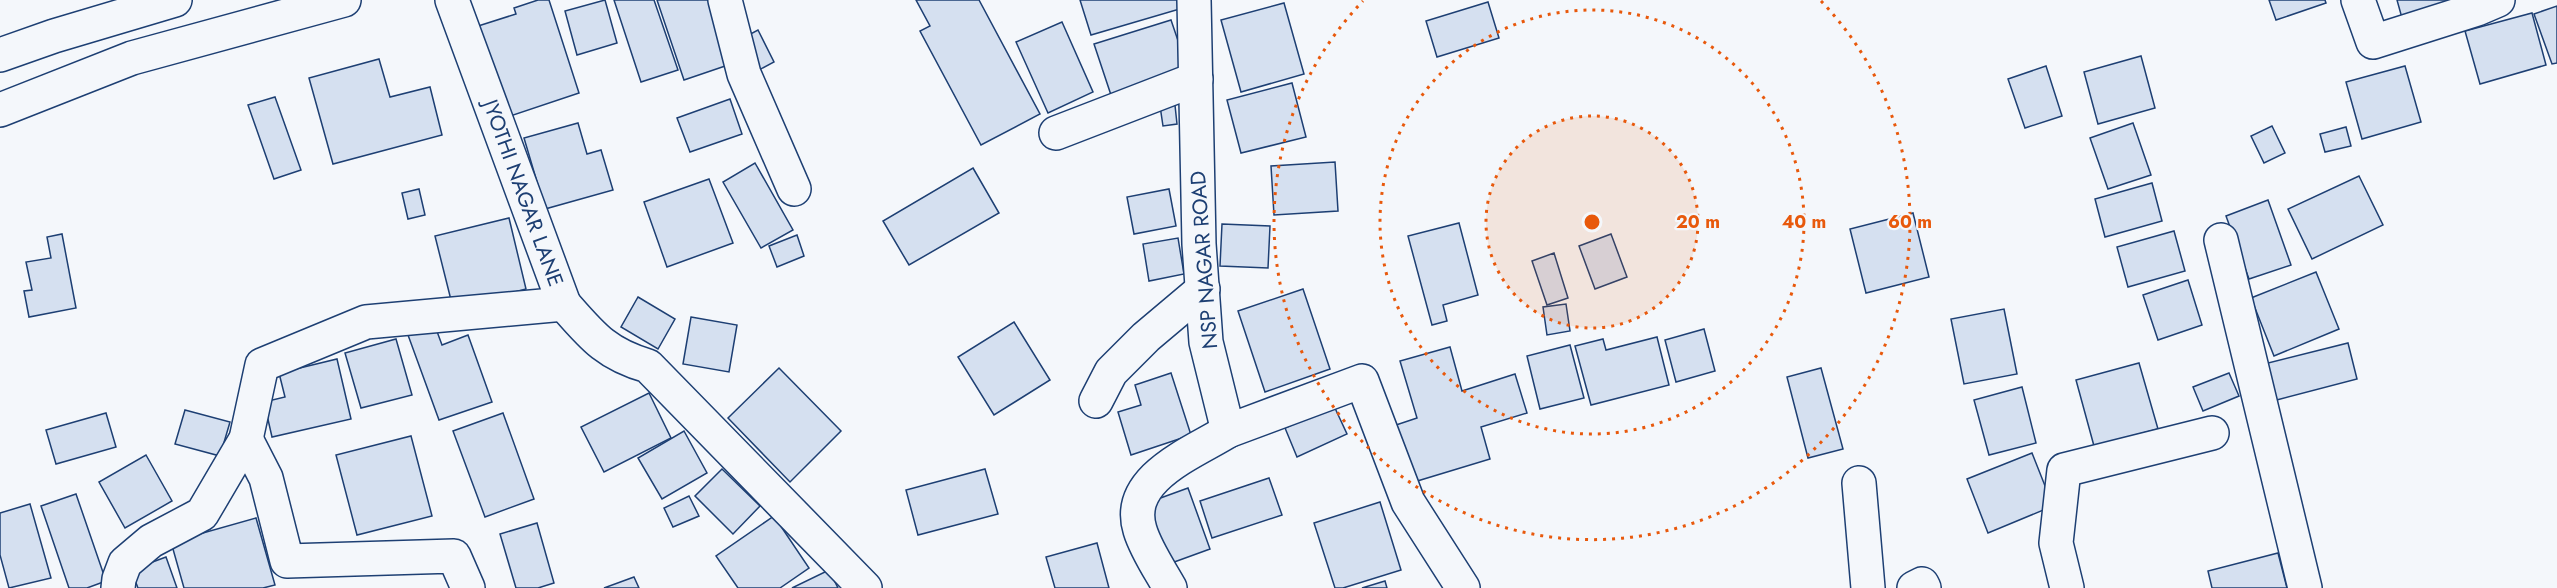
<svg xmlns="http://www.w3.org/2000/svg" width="2557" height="588" font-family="Jost,sans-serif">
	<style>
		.building { fill: #d5e0f0; stroke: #1d3f73; stroke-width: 1.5 }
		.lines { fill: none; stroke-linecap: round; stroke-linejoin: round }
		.minor-casing { stroke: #1d3f73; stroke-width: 36 }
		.major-casing { stroke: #1d3f73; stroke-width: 36 }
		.minor { stroke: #f4f7fb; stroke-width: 33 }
		.major { stroke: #f4f7fb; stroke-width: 33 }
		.ring { fill: none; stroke: #e8590c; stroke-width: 3; stroke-dasharray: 3 6 }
		.labels { text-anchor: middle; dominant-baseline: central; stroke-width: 4.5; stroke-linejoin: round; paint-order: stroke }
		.street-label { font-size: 21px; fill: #1d3f73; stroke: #f4f7fb }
		.centre { fill: #e8590c; stroke: #f4f7fb; stroke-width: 3 }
		.ring-label { font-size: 18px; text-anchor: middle; font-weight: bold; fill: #e8590c; stroke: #f4f7fb; stroke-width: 4.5; stroke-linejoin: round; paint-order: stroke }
	</style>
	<rect width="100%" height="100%" fill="#f4f7fb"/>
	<g class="building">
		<path d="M 538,0 L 549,0 L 579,93 L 504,118 L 475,27 L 516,14 L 514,8 Z"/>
		<path d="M 605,0 L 617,43 L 577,55 L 565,11 Z"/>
		<path d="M 614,0 L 654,0 L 678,70 L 641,82 Z"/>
		<path d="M 657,0 L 712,0 L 734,63 L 684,80 Z"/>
		<path d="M 916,0 L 979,0 L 1040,114 L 981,145 L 920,31 L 930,26 Z"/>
		<path d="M 1080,0 L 1181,0 L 1183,8 L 1091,35 Z"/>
		<path d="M 2269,0 L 2325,0 L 2326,3 L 2276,20 Z"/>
		<path d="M 2397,0 L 2458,0 L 2402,18 Z"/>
		<path d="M 1488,2 L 1499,38 L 1437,57 L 1426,21 Z"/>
		<path d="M 1284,3 L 1304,74 L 1241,92 L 1221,20 Z"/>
		<path d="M 2557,6 L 2557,63 L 2552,64 L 2534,14 Z"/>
		<path d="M 2532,13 L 2546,65 L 2480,84 L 2465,31 Z"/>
		<path d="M 1171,20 L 1188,70 L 1111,95 L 1094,44 Z"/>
		<path d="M 1062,22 L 1093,92 L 1048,113 L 1016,42 Z"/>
		<path d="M 758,30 L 774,62 L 753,73 L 737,41 Z"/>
		<path d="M 2141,56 L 2155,108 L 2098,124 L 2084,72 Z"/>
		<path d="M 379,59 L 390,97 L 430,87 L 442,135 L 333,164 L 309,78 Z"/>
		<path d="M 2046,66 L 2062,116 L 2025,128 L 2008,79 Z"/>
		<path d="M 2405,66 L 2421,122 L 2362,139 L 2346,82 Z"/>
		<path d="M 1292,83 L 1306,137 L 1241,153 L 1227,100 Z"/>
		<path d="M 1174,96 L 1177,124 L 1163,126 L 1159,99 Z"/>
		<path d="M 275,97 L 301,170 L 274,179 L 248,105 Z"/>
		<path d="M 730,99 L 742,134 L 690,152 L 677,118 Z"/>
		<path d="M 578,123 L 587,154 L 601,150 L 613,190 L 545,209 L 524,138 Z"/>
		<path d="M 2133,123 L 2151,175 L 2108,189 L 2090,138 Z"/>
		<path d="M 2272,126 L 2285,153 L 2264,163 L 2251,136 Z"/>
		<path d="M 2346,127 L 2351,146 L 2325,152 L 2320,134 Z"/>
		<path d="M 1335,162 L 1338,211 L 1274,215 L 1271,166 Z"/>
		<path d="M 755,163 L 793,230 L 761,248 L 723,182 Z"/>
		<path d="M 973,168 L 999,213 L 909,265 L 883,221 Z"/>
		<path d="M 2359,176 L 2383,225 L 2312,259 L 2288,209 Z"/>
		<path d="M 709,179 L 733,243 L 667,267 L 644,202 Z"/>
		<path d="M 2152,183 L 2162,221 L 2105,237 L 2095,199 Z"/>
		<path d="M 419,189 L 425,215 L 408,219 L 402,193 Z"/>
		<path d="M 1169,189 L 1176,226 L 1134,234 L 1127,197 Z"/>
		<path d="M 2268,200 L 2291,265 L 2249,279 L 2226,216 Z"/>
		<path d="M 1913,213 L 1929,277 L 1866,293 L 1850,229 Z"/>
		<path d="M 509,218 L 526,289 L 453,308 L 435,236 Z"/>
		<path d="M 1459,223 L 1478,295 L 1443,305 L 1447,321 L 1432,325 L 1408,236 Z"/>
		<path d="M 1222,224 L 1270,226 L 1268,268 L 1220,266 Z"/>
		<path d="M 2174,231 L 2185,271 L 2128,287 L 2117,247 Z"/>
		<path d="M 62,234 L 76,308 L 29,317 L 24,291 L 32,290 L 26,262 L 51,258 L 47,237 Z"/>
		<path d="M 1611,234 L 1627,277 L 1595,289 L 1579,246 Z"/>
		<path d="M 797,235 L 804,256 L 777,267 L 769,246 Z"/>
		<path d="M 1178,238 L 1184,274 L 1149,281 L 1143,244 Z"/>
		<path d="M 1554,253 L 1568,298 L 1547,305 L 1532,261 Z"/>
		<path d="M 2316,272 L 2339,329 L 2274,356 L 2251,298 Z"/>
		<path d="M 2188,280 L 2202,325 L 2158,340 L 2143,295 Z"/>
		<path d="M 1303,289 L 1330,369 L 1265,392 L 1238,311 Z"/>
		<path d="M 638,297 L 675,319 L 658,349 L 621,327 Z"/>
		<path d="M 1566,304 L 1570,331 L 1547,335 L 1543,307 Z"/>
		<path d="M 2004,309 L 2017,374 L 1964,384 L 1951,319 Z"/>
		<path d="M 691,317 L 737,325 L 729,372 L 683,364 Z"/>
		<path d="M 1014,322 L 1050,380 L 994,415 L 958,357 Z"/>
		<path d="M 435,326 L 442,345 L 468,335 L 492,402 L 439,420 L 408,335 Z"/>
		<path d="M 1704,329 L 1715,371 L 1676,382 L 1665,340 Z"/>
		<path d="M 1657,337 L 1669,385 L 1591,405 L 1575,346 L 1603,339 L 1606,350 Z"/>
		<path d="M 396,339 L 412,395 L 361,408 L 345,353 Z"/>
		<path d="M 2348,343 L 2357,379 L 2269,402 L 2260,365 Z"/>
		<path d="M 1570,345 L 1584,398 L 1540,409 L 1527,356 Z"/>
		<path d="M 1450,347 L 1462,391 L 1515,374 L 1527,413 L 1481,427 L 1490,459 L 1414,482 L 1396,425 L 1417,418 L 1400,361 Z"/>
		<path d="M 337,359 L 351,419 L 272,437 L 264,402 L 285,397 L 279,373 Z"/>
		<path d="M 2139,363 L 2158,429 L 2094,446 L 2076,380 Z"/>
		<path d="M 779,368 L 841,431 L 790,482 L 728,418 Z"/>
		<path d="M 1821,368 L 1843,449 L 1808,458 L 1787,377 Z"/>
		<path d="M 1171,373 L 1191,435 L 1131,455 L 1118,412 L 1141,405 L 1135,385 Z"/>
		<path d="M 2229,373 L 2239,396 L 2203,411 L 2193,387 Z"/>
		<path d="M 2022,387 L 2036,443 L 1989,455 L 1974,400 Z"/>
		<path d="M 649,393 L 671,438 L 604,472 L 581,427 Z"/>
		<path d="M 1334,406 L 1347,434 L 1297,457 L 1285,428 Z"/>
		<path d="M 185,410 L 230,422 L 220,456 L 175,444 Z"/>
		<path d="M 106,413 L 116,447 L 56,464 L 46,430 Z"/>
		<path d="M 503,413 L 534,499 L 485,517 L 453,431 Z"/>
		<path d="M 684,431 L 707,473 L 662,499 L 638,458 Z"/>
		<path d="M 411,436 L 432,516 L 357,535 L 336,455 Z"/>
		<path d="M 2032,453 L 2053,506 L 1988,533 L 1967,479 Z"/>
		<path d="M 146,455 L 172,501 L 125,528 L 99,482 Z"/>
		<path d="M 722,469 L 760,506 L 733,534 L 695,496 Z"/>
		<path d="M 985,469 L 998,514 L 918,535 L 906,490 Z"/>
		<path d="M 1269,478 L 1282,515 L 1212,538 L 1200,501 Z"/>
		<path d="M 1188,488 L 1210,549 L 1166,565 L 1144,504 Z"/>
		<path d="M 76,494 L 106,581 L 87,588 L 69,588 L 41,506 Z"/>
		<path d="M 689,496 L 699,516 L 673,527 L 664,508 Z"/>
		<path d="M 1380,502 L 1401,570 L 1343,588 L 1335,588 L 1314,523 Z"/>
		<path d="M 30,504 L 51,578 L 9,588 L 0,555 L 0,513 Z"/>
		<path d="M 774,516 L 809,568 L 780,588 L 738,588 L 716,556 Z"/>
		<path d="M 256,518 L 275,585 L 263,588 L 184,588 L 171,542 Z"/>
		<path d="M 537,523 L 554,583 L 538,588 L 516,588 L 500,534 Z"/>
		<path d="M 1097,543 L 1109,588 L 1055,588 L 1046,557 Z"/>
		<path d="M 2278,553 L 2287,588 L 2212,588 L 2208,571 Z"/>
		<path d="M 166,557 L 177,588 L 138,588 L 131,570 Z"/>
		<path d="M 829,570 L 838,588 L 792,588 Z"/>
		<path d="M 634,577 L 639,588 L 604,588 Z"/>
		<path d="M 1385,581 L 1387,588 L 1362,588 Z"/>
	</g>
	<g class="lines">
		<defs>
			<g id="minor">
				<path d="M 725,0 L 744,74 L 794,189"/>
				<path d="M 1194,0 L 1199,244 L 1206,342 L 1228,431 L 1362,381 L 1408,502 L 1463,588"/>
				<path d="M 2358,0 L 2373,42 L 2477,9 L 2498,0"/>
				<path d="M 1056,133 L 1196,79"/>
				<path d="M 2221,240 L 2305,588"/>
				<path d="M 564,304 C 592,336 606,354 648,366 L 865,588"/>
				<path d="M 1096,401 L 1111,372 L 1146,337 L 1203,289"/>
				<path d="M 246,439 L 266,478 L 287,561 L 454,556 L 468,588"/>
				<path d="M 1859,483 L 1868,588"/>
				<path d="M 118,588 L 119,579 L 125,563 L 151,541 L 202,514 L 246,439 L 262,365 L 366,322 L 564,304 L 452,0"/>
				<path d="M 1170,588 C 1160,570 1146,550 1140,530 C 1124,478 1193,453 1228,431"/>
				<path d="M 1914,588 L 1922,584 L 1924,588"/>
				<path d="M 2067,588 L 2056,543 L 2064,470 L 2212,433"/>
			</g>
			<g id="major">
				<path d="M 0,55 L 54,36 L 175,0"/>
				<path d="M 0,110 L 132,58 L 344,0"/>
			</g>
		</defs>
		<use href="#minor" class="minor-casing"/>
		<use href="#major" class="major-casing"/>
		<use href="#minor" class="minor"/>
		<use href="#major" class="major"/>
	</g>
	<circle cx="1592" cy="222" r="106" fill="#e8590c" fill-opacity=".12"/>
	<g class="ring">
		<circle cx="1592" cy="222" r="106"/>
		<circle cx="1592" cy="222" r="212"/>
		<path d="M1821 1A318 318 0 1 1 1363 1"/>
	</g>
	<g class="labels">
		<g class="street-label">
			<text transform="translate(523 193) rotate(70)">JYOTHI NAGAR LANE</text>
			<text transform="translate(1204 260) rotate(-94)">NSP NAGAR ROAD</text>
		</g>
	</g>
	<circle cx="1592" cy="222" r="9" class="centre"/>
	<g class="ring-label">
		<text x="1698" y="228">20 m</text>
		<text x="1804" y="228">40 m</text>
		<text x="1910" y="228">60 m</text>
	</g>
</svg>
